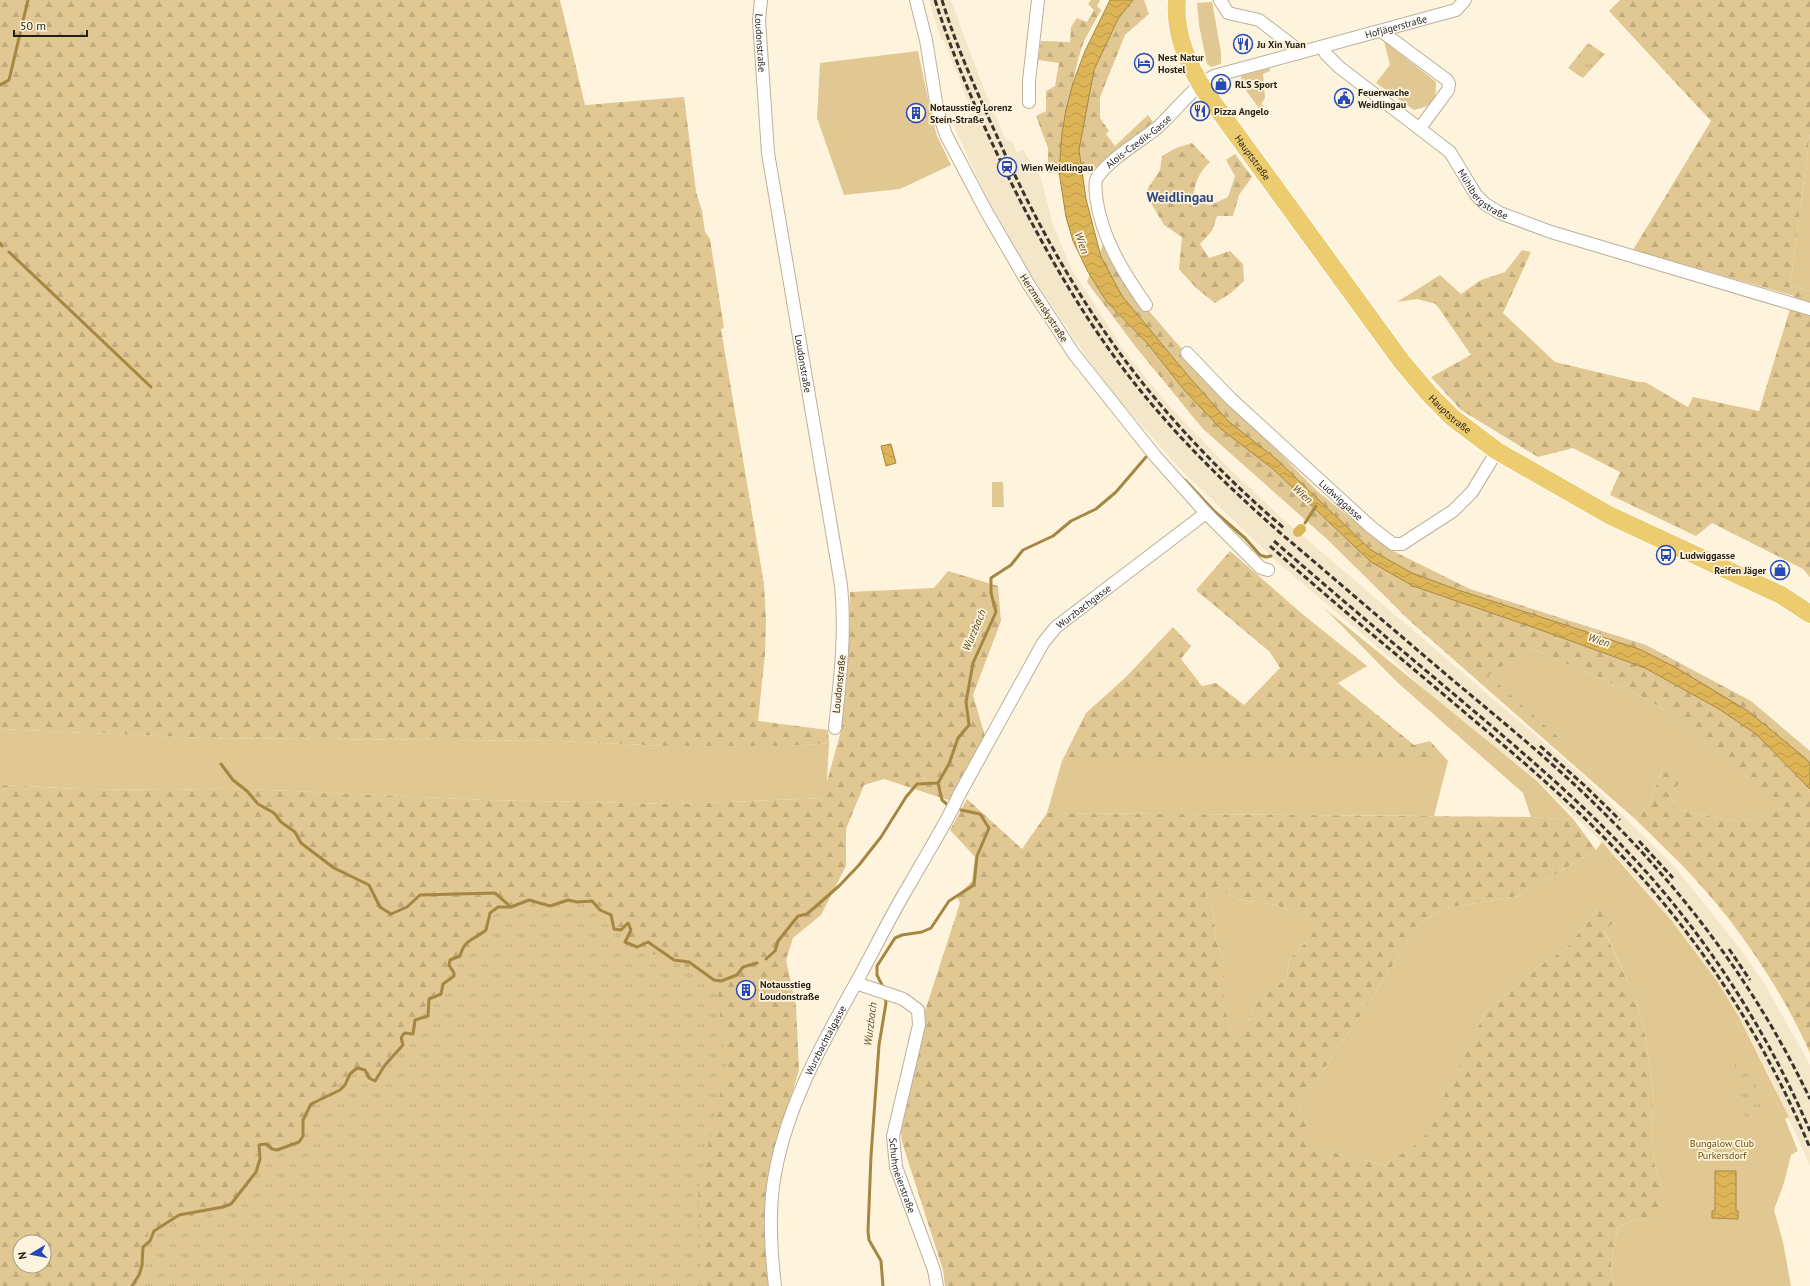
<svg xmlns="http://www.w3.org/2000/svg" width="1810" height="1286" font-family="'PT Sans',sans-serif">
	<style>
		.built { fill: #f4e6c9 }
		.green { fill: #e1c791 }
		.forest { fill: url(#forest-firs); fill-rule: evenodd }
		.park { fill: url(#park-tufts) }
		.water { fill: url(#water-waves); stroke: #a58743 }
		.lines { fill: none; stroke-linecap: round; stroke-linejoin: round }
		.stream { stroke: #a58743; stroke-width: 3 }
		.canal { stroke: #ddb456; stroke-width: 10 }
		.minor-casing { stroke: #bbb19b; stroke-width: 14 }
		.primary-casing { stroke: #fff; stroke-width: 20 }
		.minor { stroke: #fff; stroke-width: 12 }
		.primary { stroke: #eccc6e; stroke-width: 18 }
		.rail { stroke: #3a352c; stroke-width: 3; stroke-dasharray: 6 3; stroke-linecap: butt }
		.labels { text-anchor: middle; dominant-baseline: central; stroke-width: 3.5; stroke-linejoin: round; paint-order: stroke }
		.street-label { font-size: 10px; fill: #231f17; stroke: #fef4dd }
		.poi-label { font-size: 10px; font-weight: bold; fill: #231f17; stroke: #fef4dd; text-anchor: start }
		.park-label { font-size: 10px; fill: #6d5103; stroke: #fef4dd }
		.water-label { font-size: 11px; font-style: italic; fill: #5f4d26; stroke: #fef4dd }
		.district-label { font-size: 14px; font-weight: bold; fill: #2f467f; stroke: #fef4dd }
	</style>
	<defs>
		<pattern id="forest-firs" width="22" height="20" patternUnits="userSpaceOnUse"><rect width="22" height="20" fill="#e1c791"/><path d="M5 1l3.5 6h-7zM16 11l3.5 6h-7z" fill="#c1aa7c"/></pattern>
		<pattern id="park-tufts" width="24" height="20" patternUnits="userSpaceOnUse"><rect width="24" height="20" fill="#e1c791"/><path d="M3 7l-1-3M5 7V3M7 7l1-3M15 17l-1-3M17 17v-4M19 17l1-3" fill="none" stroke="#c1aa7c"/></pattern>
		<pattern id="water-waves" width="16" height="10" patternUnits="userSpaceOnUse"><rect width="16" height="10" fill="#ddb456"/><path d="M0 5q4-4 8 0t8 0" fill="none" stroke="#bd9a4a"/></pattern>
	</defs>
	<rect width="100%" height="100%" fill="#fef4dd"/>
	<path class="built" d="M 929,0 L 951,0 L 983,87 L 1006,140 L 1012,141 L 1017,153 L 1023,150 L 1041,178 L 1053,225 L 1071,268 L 1125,352 L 1170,407 L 1231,470 L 1283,519 L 1582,775 L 1675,867 L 1738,946 L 1763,981 L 1810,1065 L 1810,1166 L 1771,1079 L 1739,1017 L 1717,981 L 1671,920 L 1617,857 L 1539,782 L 1519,765 L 1507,761 L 1455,718 L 1392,659 L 1279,564 L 1183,472 L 1119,400 L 1092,365 L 1029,272 L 991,205 L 970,162 L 953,124 L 973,114 L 944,41 L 941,40 Z"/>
	<g class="green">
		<path d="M 1212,2 L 1221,52 L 1221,64 L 1211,67 L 1207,64 L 1199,25 L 1197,3 Z"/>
		<path d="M 1384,41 L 1436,82 C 1436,103 1434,105 1414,110 L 1376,83 L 1390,65 Z"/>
		<path d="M 918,51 L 931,113 L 937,136 L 951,165 L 900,189 L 844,195 L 817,118 L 820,63 Z"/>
		<path d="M 1270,68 L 1270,71 L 1263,74 L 1265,98 L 1261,104 L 1264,106 L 1261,111 L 1242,85 L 1241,76 Z"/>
		<path d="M 1810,134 L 1810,291 L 1790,286 Z"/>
		<path d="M 992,482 L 1003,482 L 1004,507 L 992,507 Z"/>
		<path d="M 1324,608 L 1537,781 L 1574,820 L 1531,817 L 1523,793 L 1397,682 Z"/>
		<path d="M 1531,648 L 1647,699 L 1660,707 L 1786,807 L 1739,822 L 1677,810 L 1670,796 L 1664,765 L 1649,804 L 1635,819 L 1553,747 L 1559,739 L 1487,675 Z"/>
		<path d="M 0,729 L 205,738 L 562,741 L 667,746 L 789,746 L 829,743 L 826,798 L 673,804 L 486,800 L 227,788 L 175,790 L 81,789 L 0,785 Z"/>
		<path d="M 1062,761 L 1448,761 L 1434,816 L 1047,813 Z"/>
		<path d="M 1602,842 L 1671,920 L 1717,981 L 1739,1017 L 1789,1117 L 1785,1119 L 1798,1151 L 1791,1155 L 1784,1183 L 1774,1210 L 1783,1242 L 1791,1286 L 1613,1286 L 1611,1262 L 1618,1226 L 1640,1219 L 1655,1222 L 1663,1190 L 1655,1167 L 1651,1134 L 1654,1098 L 1644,1029 L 1635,996 L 1604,930 L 1599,907 L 1566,949 L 1536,968 L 1485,1013 L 1423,1141 L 1384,1165 L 1314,1148 L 1299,1106 L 1376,992 L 1418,924 L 1446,908 L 1518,896 L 1596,850 Z"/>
		<path d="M 1217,887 L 1236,899 L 1276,905 L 1307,918 L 1307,941 L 1289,960 L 1287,978 L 1254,1003 L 1249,1020 L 1231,1033 L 1224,1005 L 1224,960 L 1216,940 L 1213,909 L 1205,896 Z"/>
	</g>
	<g class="forest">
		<path d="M 0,0 L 560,0 L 585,105 L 684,97 L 696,192 L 702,211 L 705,232 L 710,239 L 724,328 L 721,329 L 764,584 L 766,621 L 765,654 L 758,721 L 828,730 L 829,743 L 789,746 L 667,746 L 562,741 L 205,738 L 0,729 Z"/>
		<path d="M 1091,0 L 1100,0 L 1097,6 L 1101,10 L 1084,41 L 1078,59 L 1062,133 L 1059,172 L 1048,173 L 1048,148 L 1036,116 L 1046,111 L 1046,91 L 1055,86 L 1059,63 L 1038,60 L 1041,41 L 1070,42 L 1071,27 L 1077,18 L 1087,22 L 1094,10 L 1088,4 Z"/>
		<path d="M 1133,0 L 1144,0 L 1149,14 L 1125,35 L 1100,97 L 1100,118 L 1109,131 L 1106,134 L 1115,146 L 1148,115 L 1153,122 L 1100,167 L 1082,169 L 1079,150 L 1094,70 L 1118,19 Z"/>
		<path d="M 1620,0 L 1810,0 L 1810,134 L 1790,286 L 1810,291 L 1810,577 L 1803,569 L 1712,523 L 1696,536 L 1610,495 L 1620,472 L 1573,448 L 1538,457 L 1461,410 L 1431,377 L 1471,355 L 1436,304 L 1417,299 L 1397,302 L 1440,275 L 1461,294 L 1481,280 L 1505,272 L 1522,250 L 1531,252 L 1503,313 L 1555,362 L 1639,382 L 1645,382 L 1688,407 L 1693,397 L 1759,411 L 1794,296 L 1633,250 L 1711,121 L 1609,11 Z"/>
		<path d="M 1192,143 L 1210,162 C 1198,173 1194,185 1193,201 L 1211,205 L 1228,197 L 1235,176 L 1226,160 L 1235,154 L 1252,177 L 1239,195 L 1233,216 L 1217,216 L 1212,231 L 1200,244 L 1209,258 L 1230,251 L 1243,264 L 1244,281 L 1231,293 L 1215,303 L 1196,288 L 1179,269 L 1182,237 L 1164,225 L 1145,193 L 1160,170 L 1162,156 L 1176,148 Z"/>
		<path d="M 1104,243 L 1129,288 L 1219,392 L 1317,491 L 1389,549 L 1470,589 L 1646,645 L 1751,701 L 1810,751 L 1810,763 L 1748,711 L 1673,666 L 1639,649 L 1458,590 L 1412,573 L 1371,550 L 1275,458 L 1228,421 L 1190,378 L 1122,296 L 1101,257 L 1100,252 Z"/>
		<path d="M 1090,274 L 1107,302 L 1147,343 L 1185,391 L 1221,429 L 1273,469 L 1371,562 L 1413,586 L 1538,629 L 1645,668 L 1719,709 L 1756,734 L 1810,789 L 1810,1053 C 1783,992 1740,928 1695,879 C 1676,858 1655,839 1635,819 L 1649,804 L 1664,765 L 1680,781 L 1670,796 L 1677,810 L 1739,822 L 1785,807 L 1660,707 L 1647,699 L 1531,648 L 1488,675 L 1560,739 L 1553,747 L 1410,621 L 1328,540 L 1203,429 L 1135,346 L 1087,282 Z"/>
		<path d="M 1230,551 L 1300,612 L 1367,666 L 1338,683 L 1414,745 L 1430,741 L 1448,761 L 1062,761 L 1086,713 L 1126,677 L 1173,627 L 1191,646 L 1181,659 L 1202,686 L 1216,683 L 1244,705 L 1280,668 L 1270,652 L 1196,590 Z"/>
		<path d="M 948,571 L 998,586 L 1001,621 L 973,695 L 985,736 L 951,801 L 884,779 L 864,785 L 846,829 L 846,866 L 821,915 L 793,938 L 786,960 L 796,1006 L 799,1070 L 772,1162 L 773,1286 L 0,1286 L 0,785 L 81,789 L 175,790 L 227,788 L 486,800 L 673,804 L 826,798 L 826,785 L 841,731 L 849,635 L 850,592 L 934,588 ZM 20,1242 L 44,1242 L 44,1266 L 20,1266 Z"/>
		<path d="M 967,799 L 1022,849 L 1047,813 L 1531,817 L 1574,820 L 1596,850 L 1518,896 L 1446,908 L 1418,924 L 1376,992 L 1299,1106 L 1315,1148 L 1384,1165 L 1422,1141 L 1485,1013 L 1536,968 L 1566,949 L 1599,907 L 1616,920 L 1604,931 L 1635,996 L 1644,1029 L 1654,1098 L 1651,1134 L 1655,1167 L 1663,1190 L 1662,1216 L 1655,1222 L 1640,1219 L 1618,1226 L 1611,1262 L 1613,1286 L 945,1286 L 943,1270 L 902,1142 L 900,1122 L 924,1014 L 960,903 L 957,896 L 972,881 L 975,857 L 950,830 ZM 1217,887 L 1236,899 L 1276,905 L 1307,918 L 1307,941 L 1289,960 L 1287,978 L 1254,1003 L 1249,1020 L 1231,1032 L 1224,1005 L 1224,960 L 1216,940 L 1213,909 L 1205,896 Z"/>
	</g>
	<g class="park">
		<path d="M 1588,43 L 1605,54 L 1583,78 L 1568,68 Z"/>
		<path d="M 553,899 L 603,907 L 628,944 L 716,979 L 726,1069 L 698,1189 L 702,1286 L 135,1286 L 140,1278 L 149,1229 L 237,1202 L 259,1147 L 277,1153 L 297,1142 L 301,1119 L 352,1072 L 372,1081 L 499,906 L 528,901 L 543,910 Z"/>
		<path d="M 1741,1058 L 1763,1098 L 1765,1115 L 1745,1117 L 1734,1061 Z"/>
	</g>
	<g class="water">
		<path d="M 1110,0 L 1133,0 L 1118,19 L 1094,70 L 1079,150 L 1086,199 L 1101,257 L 1122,296 L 1190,378 L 1228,421 L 1275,458 L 1371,550 L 1412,573 L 1458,590 L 1639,649 L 1673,666 L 1748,711 L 1805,758 L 1810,763 L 1810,789 L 1756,734 L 1719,709 L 1645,668 L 1538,629 L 1413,586 L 1371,562 L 1273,469 L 1221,429 L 1185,391 L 1147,343 L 1107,302 L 1088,272 L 1073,241 L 1066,217 L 1059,172 L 1062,133 L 1066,110 L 1073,83 L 1085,51 Z"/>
		<path d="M 891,444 L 896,463 L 886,466 L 881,446 Z"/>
		<path d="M 1715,1171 L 1736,1171 L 1736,1211 L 1738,1211 L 1738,1219 L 1712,1218 L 1712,1211 L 1715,1211 Z"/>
	</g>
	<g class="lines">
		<g class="stream">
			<path d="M 0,85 L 9,80 L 28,0"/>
			<path d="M 0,243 L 2,246"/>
			<path d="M 9,252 L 151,387"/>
			<path d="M 1185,480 L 1215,512 L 1245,538 L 1260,555 L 1266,557 L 1271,556"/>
			<path d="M 1305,523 L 1316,506"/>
			<path d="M 221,764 L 233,780 L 247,791 L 258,804 L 274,813 L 281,822 L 295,832 L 301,843 L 334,868 L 369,885 L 380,907 L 391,914 L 407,907 L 420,895 L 495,893 L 511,907"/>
			<path d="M 949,806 L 942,800 L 938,783 L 949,764 L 958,738 L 969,725 L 966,702 L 973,663 L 996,612 L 991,593 L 991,578 L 1011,565 L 1023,550 L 1053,536 L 1071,521 L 1096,509 L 1116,492 L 1146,457"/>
			<path d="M 766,959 L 775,951 L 778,941 L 798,916 L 807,914 L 839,886 L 859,865 L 881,837 L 906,797 L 917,784 L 938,783"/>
			<path d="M 883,987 L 877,975 L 877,966 L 895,938 L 902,935 L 922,932 L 931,928 L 949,901 L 974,885 L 977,856 L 989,828 L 980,814 L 961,810"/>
			<path d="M 132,1286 L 139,1275 L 142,1266 L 143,1247 L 150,1241 L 154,1231 L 179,1215 L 223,1207 L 231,1204 L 256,1172 L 260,1159 L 259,1145 L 266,1144 L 272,1149 L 277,1150 L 299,1142 L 303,1136 L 303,1120 L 311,1104 L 340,1090 L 345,1085 L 350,1074 L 357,1068 L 365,1070 L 369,1078 L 375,1081 L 385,1065 L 403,1045 C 402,1040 399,1037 405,1033 L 413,1034 L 415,1020 L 428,1016 L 429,999 L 441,994 L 443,984 L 454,976 L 454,973 L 449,965 L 450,960 L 460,956 C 465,938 473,941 486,930 L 490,913 L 498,907 L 511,907 L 529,900 L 550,906 L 568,900 L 577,902 L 592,901 L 600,910 L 611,915 L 614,929 L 621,930 L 628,923 L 631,930 L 625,942 L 637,947 L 648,942 L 674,960 L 689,962 L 714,980 L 721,981 L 737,975 L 743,967 L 757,963"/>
			<path d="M 883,1286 L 881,1261 L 869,1240 L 868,1231 L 871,1156 L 879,1045 L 886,1003 L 885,996"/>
		</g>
		<path class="canal" d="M 1298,532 L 1301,529"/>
		<defs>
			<g id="minor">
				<path id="s1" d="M 761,0 L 759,20 L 768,153 L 841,585 C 846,633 840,680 835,728"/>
				<path d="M 1220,0 L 1228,13 L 1259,20 L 1293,46 L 1299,53"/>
				<path d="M 1381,31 L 1447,80 L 1449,84 L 1448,90 L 1420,128"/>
				<path id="s2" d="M 1322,47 L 1326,54 L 1339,67 L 1450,152 L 1476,195 L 1485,204 L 1500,213 L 1551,232 L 1810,309"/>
				<path d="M 1029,102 L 1029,81 L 1038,0"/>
				<path id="s3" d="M 1146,305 C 1123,272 1101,237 1096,196 C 1096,190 1094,183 1097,178 C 1108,160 1141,141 1158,127 C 1176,111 1192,87 1214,76 L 1456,10 L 1465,0"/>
				<path id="s4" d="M 1187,353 L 1231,399 L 1371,527 L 1393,544 L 1402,544 L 1453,511 L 1472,492 L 1497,451"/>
				<path d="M 1206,513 L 1261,568 L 1268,570"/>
				<path id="s5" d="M 856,983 L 903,999 L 918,1010 L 919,1025 L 893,1136 L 896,1167 L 934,1270 L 937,1286"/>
				<path id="s6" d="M 775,1286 C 771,1253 769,1219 773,1186 C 783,1113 820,1047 856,983 C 874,950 891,915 911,882 C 927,853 945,826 959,795 L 1043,643 L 1056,627 L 1206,513 L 1156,457 L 1074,354 L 1029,285 L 986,211 L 946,135 L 937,108 L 926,40 L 916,0"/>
			</g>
			<g id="primary">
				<path id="s7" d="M 1177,0 C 1174,33 1187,63 1204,90 L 1402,362 L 1430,395 L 1453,418 L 1497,451 L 1609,515 L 1781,595 L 1810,614"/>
			</g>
		</defs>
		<use href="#minor" class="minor-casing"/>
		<use href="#primary" class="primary-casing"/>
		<use href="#minor" class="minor"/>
		<use href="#primary" class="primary"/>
		<g class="rail">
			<path d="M 935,0 C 958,72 990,142 1025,210 C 1060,277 1100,343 1149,401 C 1188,448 1232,490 1278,531 C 1337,581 1396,632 1455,682 C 1509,727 1563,771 1612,821 C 1693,902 1761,996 1810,1099"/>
			<path d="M 942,0 C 956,46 976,90 996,134 C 1037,227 1089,319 1154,397 C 1194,445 1238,489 1285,529"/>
			<path d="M 1274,541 C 1336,595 1399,648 1462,701 C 1527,756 1592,811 1649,875 C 1716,951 1770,1038 1810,1131"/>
			<path d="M 1270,546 C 1337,606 1407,663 1476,722 C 1531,768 1585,815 1633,868 C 1708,950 1767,1045 1810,1148"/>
			<path d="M 1540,746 L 1584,785 L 1620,820"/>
			<path d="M 1639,841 L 1673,878"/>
			<path d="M 1729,949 L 1750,980"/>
		</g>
	</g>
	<defs>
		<symbol id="restaurant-ring" viewBox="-11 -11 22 22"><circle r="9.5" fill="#fef4dd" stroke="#2549b8" stroke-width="1.5"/><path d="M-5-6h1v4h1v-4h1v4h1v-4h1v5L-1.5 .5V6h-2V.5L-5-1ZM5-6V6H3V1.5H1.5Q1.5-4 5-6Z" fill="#2549b8"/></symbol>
		<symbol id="hotel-ring" viewBox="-11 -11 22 22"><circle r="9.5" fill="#fef4dd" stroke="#2549b8" stroke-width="1.5"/><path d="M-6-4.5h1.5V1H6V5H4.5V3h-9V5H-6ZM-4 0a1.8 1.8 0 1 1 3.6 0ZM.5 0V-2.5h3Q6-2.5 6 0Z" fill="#2549b8"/></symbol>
		<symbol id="shop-ring" viewBox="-11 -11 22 22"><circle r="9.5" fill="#fef4dd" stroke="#2549b8" stroke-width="1.5"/><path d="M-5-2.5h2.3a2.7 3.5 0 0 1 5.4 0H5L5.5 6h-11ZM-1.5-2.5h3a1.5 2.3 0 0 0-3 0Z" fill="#2549b8"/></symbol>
		<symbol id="civic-ring" viewBox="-11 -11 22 22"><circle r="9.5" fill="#fef4dd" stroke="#2549b8" stroke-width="1.5"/><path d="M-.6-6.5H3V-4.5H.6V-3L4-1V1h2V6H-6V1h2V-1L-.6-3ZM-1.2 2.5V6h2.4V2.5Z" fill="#2549b8"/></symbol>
		<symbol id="building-ring" viewBox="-11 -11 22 22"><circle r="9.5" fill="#fef4dd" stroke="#2549b8" stroke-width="1.5"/><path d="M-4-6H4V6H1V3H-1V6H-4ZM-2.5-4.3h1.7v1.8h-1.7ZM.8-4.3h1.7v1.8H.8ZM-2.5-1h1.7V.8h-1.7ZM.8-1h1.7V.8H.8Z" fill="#2549b8"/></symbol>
		<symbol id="station-ring" viewBox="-11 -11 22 22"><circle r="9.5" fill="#fef4dd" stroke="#2549b8" stroke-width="1.5"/><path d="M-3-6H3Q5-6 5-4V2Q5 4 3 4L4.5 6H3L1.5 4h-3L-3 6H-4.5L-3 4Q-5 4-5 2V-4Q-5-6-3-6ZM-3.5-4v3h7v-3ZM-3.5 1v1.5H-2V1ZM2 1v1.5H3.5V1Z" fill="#2549b8"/></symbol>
		<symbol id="bus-ring" viewBox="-11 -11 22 22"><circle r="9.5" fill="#fef4dd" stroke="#2549b8" stroke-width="1.5"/><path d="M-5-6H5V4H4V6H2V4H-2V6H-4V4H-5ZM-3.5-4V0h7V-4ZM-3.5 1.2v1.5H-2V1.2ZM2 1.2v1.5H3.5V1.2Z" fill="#2549b8"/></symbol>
	</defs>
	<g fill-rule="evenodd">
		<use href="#restaurant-ring" x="1232" y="33" width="22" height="22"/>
		<use href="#hotel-ring" x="1133" y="52" width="22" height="22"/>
		<use href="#shop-ring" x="1210" y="73" width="22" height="22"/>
		<use href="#civic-ring" x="1333" y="87" width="22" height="22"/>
		<use href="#restaurant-ring" x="1189" y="100" width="22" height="22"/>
		<use href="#building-ring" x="905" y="102" width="22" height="22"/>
		<use href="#station-ring" x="996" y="156" width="22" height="22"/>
		<use href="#bus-ring" x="1655" y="544" width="22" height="22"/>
		<use href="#shop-ring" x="1769" y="559" width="22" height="22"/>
		<use href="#building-ring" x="735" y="979" width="22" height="22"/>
	</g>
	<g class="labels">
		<g class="street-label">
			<text stroke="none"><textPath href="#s3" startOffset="484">Hofjägerstraße</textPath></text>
			<text stroke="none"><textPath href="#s1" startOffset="43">Loudonstraße</textPath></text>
			<text stroke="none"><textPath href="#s3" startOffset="195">Alois-Czedik-Gasse</textPath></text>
			<text stroke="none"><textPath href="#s7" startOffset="179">Hauptstraße</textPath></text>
			<text stroke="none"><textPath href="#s2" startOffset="221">Mühlbergstraße</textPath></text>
			<text transform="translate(1044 308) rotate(57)">Herzmanskystraße</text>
			<text stroke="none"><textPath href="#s1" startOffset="367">Loudonstraße</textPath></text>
			<text stroke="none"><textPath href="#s7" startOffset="503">Hauptstraße</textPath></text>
			<text stroke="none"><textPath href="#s4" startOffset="213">Ludwiggasse</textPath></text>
			<text stroke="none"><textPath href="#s6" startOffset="764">Wurzbachgasse</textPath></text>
			<text transform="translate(839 684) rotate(-84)">Loudonstraße</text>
			<text stroke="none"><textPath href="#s6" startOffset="256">Wurzbachtalgasse</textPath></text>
			<text stroke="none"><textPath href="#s5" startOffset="238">Schuhmeierstraße</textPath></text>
		</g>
		<g class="poi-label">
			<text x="1257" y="44">Ju Xin Yuan</text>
			<text x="1158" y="57">Nest Natur<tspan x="1158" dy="12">Hostel</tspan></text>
			<text x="1235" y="84">RLS Sport</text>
			<text x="1358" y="92">Feuerwache<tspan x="1358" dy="12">Weidlingau</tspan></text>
			<text x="930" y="107">Notausstieg Lorenz<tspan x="930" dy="12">Stein-Straße</tspan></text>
			<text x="1214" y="111">Pizza Angelo</text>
			<text x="1021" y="167">Wien Weidlingau</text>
			<text x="1680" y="555">Ludwiggasse</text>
			<text x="1766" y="570" text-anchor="end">Reifen Jäger</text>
			<text x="760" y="984">Notausstieg<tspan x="760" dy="12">Loudonstraße</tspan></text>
		</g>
		<g class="park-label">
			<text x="1722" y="1143">Bungalow Club<tspan x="1722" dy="12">Purkersdorf</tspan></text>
		</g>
		<g class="water-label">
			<text transform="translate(1082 243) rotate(70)">Wien</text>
			<text transform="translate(1303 494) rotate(42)">Wien</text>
			<text transform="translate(974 630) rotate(-67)">Wurzbach</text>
			<text transform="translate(1599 640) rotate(18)">Wien</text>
			<text transform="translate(870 1024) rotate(-83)">Wurzbach</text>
		</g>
		<g class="district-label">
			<text x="1180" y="197">Weidlingau</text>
		</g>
	</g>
	<g transform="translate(32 1254) rotate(260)"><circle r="19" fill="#fef4dd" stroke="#a69f8e"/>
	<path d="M0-3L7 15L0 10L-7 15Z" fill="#2549b8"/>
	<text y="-6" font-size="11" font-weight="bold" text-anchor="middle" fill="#231f17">N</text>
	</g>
	<path d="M14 30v6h73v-6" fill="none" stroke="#231f17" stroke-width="2"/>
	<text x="20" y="30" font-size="12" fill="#231f17" stroke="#fef4dd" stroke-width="3" paint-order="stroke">50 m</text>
</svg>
